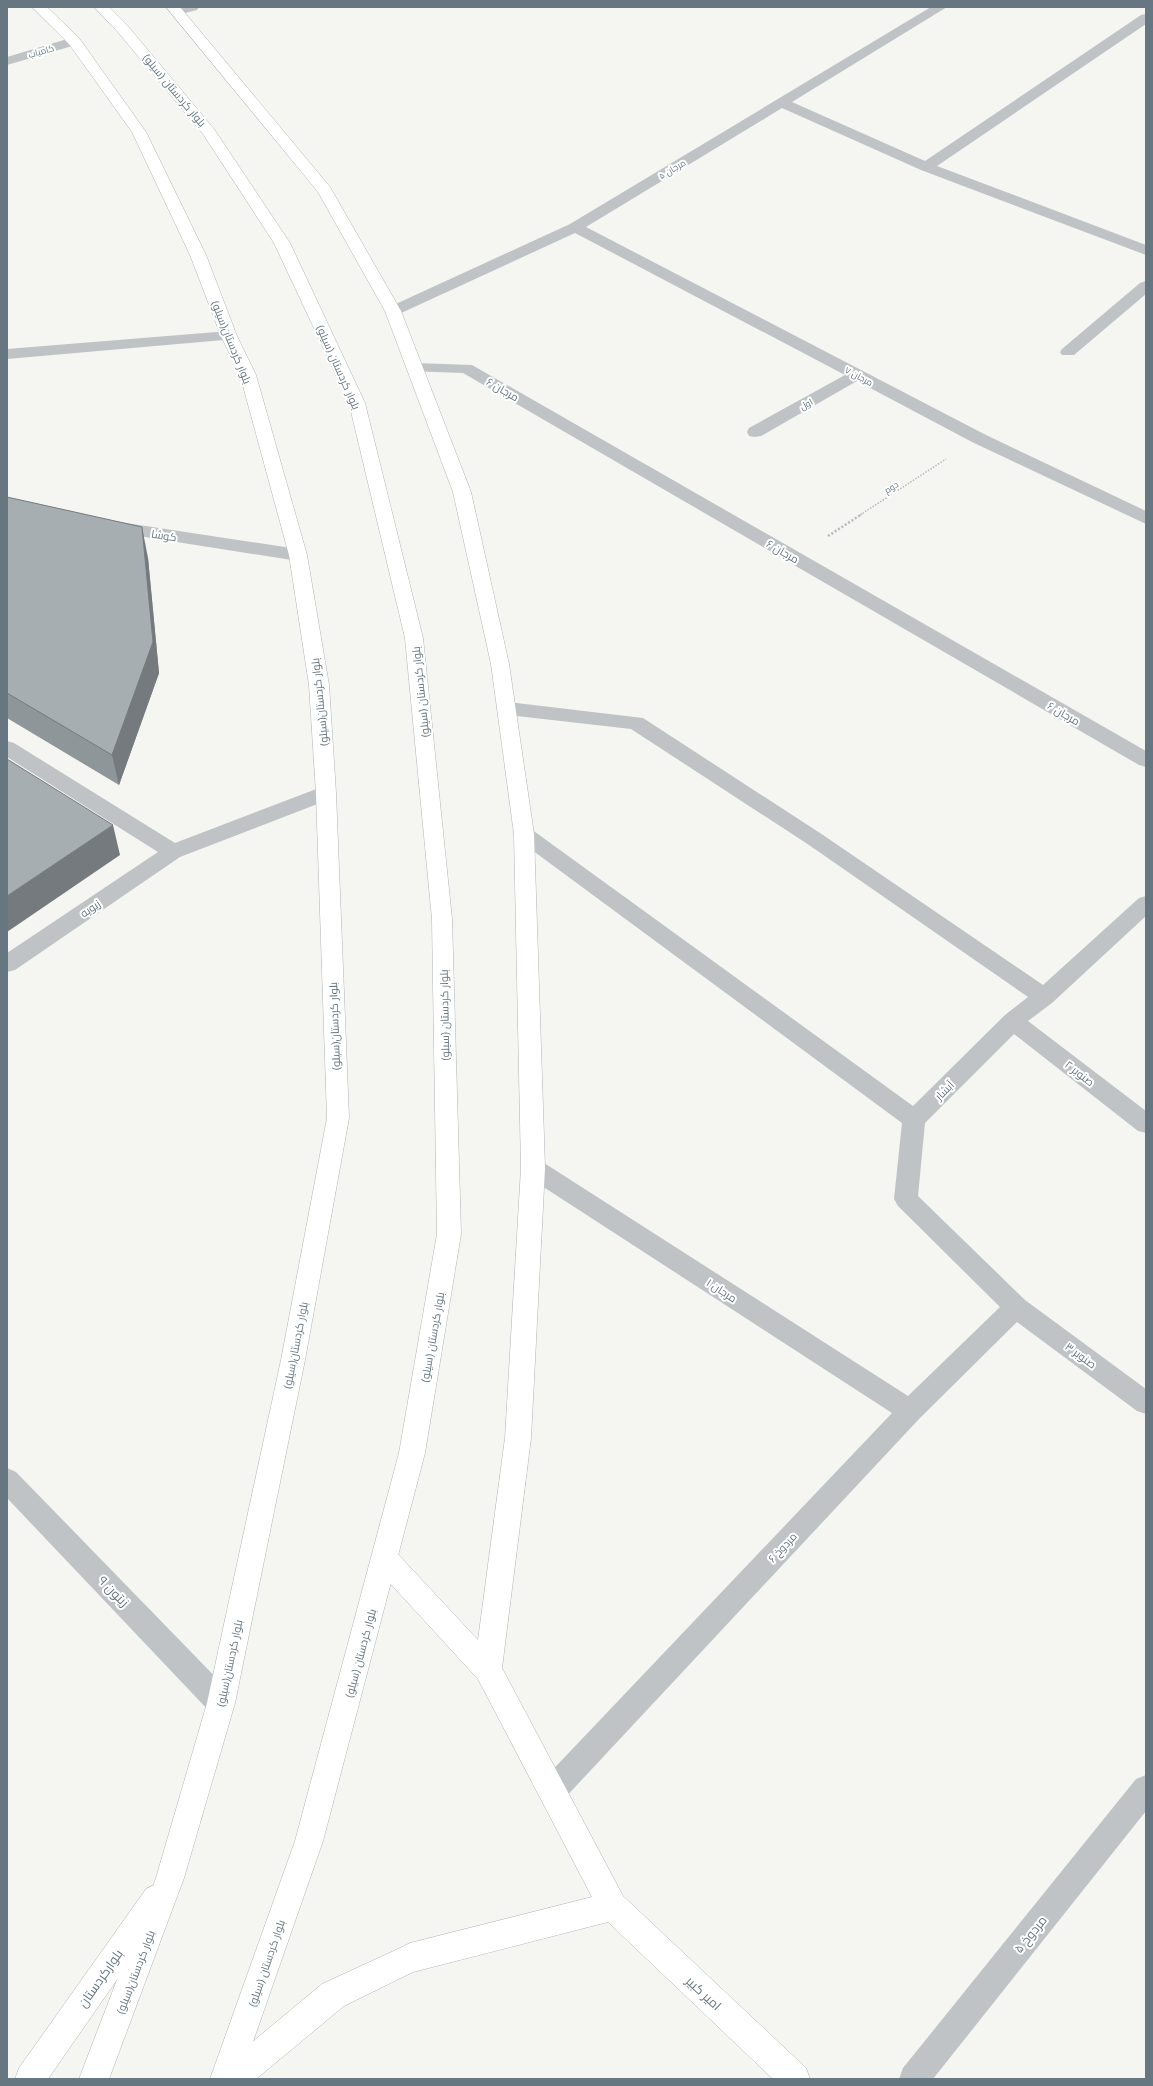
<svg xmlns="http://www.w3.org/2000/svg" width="1153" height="2086" font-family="'Open Sans',Cairo,sans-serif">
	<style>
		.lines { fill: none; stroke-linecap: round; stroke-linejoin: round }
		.secondary-casing { stroke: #afb5b9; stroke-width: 1 }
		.primary-casing { stroke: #b0b5b8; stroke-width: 1 }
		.path-far1 { stroke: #b7babc; stroke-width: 1.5; stroke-dasharray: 1.5 1.5; stroke-linecap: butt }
		.path { stroke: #b7babc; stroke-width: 2.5; stroke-dasharray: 2 2; stroke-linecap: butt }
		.street { fill: #bfc3c6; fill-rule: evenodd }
		.secondary { fill: #fff; fill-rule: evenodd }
		.primary { fill: #fff; fill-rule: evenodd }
		.wall { fill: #8f9699 }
		.shaded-wall { fill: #747a7d }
		.building { fill: #a6aeb2; stroke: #747a7d }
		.labels { text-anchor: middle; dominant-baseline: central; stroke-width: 4; stroke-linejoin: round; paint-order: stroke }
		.far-street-label { font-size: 9px; fill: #667781; stroke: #fff }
		.street-label { font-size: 11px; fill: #667781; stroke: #fff }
		.near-street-label { font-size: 13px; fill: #667781; stroke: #fff }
	</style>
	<rect width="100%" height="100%" fill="#f5f5f2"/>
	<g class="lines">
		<defs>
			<g id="secondary">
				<path d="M 166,7 L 180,7 L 330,187 L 401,311 L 471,492 L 509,664 L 534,834 L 545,1168 L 531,1438 L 502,1668 L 623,1896 L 806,2068 L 810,2079 L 773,2079 L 608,1922 L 413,1972 L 344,2006 L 256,2079 L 217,2079 L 221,2068 L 322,1984 L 400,1948 L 410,1943 L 592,1897 L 478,1679 L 376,1568 L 372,1559 L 376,1550 L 385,1547 L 394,1550 L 478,1640 L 505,1438 L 521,1168 L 514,834 L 491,664 L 453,492 L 385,311 L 318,192 Z"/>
				<path d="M 156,1884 L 166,1889 L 171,1899 L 166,1909 L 48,2079 L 15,2079 L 19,2068 L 146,1889 Z"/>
			</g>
			<g id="primary">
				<path d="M 32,7 L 47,7 L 79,38 L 146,132 L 206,255 L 237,336 L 256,375 L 307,555 L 329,685 L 336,793 L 349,1118 L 305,1360 L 235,1703 L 184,1878 L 109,2079 L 79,2079 L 156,1878 L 207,1703 L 281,1360 L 327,1118 L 316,793 L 309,685 L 289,555 L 240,375 L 221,336 L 190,255 L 132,132 L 69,44 Z"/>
				<path d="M 94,7 L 109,7 L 127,25 L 214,129 L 290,243 L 365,403 L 423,638 L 452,919 L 461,1234 L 425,1453 L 323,1841 L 240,2079 L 210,2079 L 295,1841 L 399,1453 L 437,1234 L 432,919 L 405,638 L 349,403 L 274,243 L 203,134 L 117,31 Z"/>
			</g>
		</defs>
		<use href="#secondary" class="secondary-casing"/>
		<use href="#primary" class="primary-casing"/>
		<path class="path-far1" d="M 860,515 L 946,459"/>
		<path class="path" d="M 828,536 L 862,514"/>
		<g class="street">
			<path d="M 177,7 L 199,7 L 197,10 L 177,15 L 172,14 L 170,11 Z"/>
			<path d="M 931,7 L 947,7 L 792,102 L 925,161 L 1141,15 L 1146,14 L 1146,24 L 937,166 L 1146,245 L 1146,255 L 921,170 L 782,108 L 586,227 L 984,434 L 1146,511 L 1146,524 L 972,442 L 857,381 L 761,436 L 755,437 L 749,436 L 747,432 L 749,428 L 845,375 L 575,233 L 399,314 L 387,314 L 385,311 L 387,308 L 570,224 Z"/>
			<path d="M 74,37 L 79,38 L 81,41 L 79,44 L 7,65 L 7,57 Z"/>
			<path d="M 1146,281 L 1146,294 L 1074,355 L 1062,355 L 1060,352 L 1062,349 L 1140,283 Z"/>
			<path d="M 229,331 L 235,333 L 237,336 L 235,339 L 7,359 L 7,349 Z"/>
			<path d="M 414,363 L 472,365 L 1146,751 L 1146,767 L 1139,765 L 463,373 L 408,371 L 406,368 L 408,365 Z"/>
			<path d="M 113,521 L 298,549 L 304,551 L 307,555 L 304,559 L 298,561 L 107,531 L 104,527 L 107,523 Z"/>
			<path d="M 507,702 L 643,718 L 823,835 L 1043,985 L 1139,898 L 1146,896 L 1146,916 L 1052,1003 L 1028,1021 L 1146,1111 L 1146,1133 L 1138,1131 L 1014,1034 L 925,1123 L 918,1196 L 1025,1300 L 1146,1389 L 1146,1414 L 1137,1411 L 1017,1322 L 919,1419 L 562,1801 L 552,1805 L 542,1801 L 538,1791 L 542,1781 L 892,1413 L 525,1175 L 521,1168 L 525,1161 L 533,1158 L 541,1161 L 908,1396 L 1000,1307 L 898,1206 L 894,1199 L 902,1123 L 517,839 L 514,834 L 517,829 L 524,827 L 531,829 L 913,1106 L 1005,1015 L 1028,997 L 809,845 L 631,729 L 500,714 L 497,709 L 500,704 Z"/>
			<path d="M 7,741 L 14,743 L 175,843 L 319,788 L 326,786 L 333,788 L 336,793 L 333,798 L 180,857 L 15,970 L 7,972 L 7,953 L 158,852 L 7,757 Z"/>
			<path d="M 7,1468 L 16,1472 L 231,1693 L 235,1703 L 231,1713 L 221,1717 L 211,1713 L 7,1498 Z"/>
			<path d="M 1146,1775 L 1146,1811 L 933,2079 L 899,2079 L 903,2068 L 1136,1779 Z"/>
		</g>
		<use href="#secondary" class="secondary"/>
		<use href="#primary" class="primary"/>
	</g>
	<path class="wall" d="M 7,497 L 148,558 L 159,673 L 119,785 L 7,718 Z"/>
	<g class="shaded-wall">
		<path d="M 142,527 L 148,558 L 159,673 L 119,785 L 112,755 Z"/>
		<path d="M 113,825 L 120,855 L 7,932 L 7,896 Z"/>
	</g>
	<g class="building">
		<path d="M 7,497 L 142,527 L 153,642 L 112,755 L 7,693 Z"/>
		<path d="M 7,759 L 113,825 L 7,896 Z"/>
	</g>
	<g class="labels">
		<g class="far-street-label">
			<text transform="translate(41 51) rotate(-16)">کامیاب</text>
			<text transform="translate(672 169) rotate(-31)">مرجان ۵</text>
			<text transform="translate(859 376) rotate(28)">مرجان ۷</text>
			<text transform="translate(806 404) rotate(-29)">اول</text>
			<text transform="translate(891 487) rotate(-33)">دوم</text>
		</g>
		<g class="street-label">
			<text transform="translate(175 90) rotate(50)">بلوار کردستان (سیلو)</text>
			<text transform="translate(232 342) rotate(68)">بلوار کردستان(سیلو)</text>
			<text transform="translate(339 367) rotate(66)">بلوار کردستان (سیلو)</text>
			<text transform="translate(503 389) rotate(30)">مرجان ۶</text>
			<text transform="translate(164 535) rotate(9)">کوشا</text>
			<text transform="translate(783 551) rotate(30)">مرجان ۶</text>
			<text transform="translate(420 692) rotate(-96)">بلوار کردستان (سیلو)</text>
			<text transform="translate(319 702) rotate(-96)">بلوار کردستان(سیلو)</text>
			<text transform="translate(1064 713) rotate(30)">مرجان ۶</text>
			<text transform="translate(90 908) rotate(-34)">زیویه</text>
			<text transform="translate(444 1015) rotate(-91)">بلوار کردستان (سیلو)</text>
			<text transform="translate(334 1026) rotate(-92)">بلوار کردستان(سیلو)</text>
			<text transform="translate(1080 1073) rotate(38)">صنوبر ۲</text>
			<text transform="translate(944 1090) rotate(-45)">آبشار</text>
			<text transform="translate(722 1290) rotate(33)">مرجان ۱</text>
			<text transform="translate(432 1337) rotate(-80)">بلوار کردستان (سیلو)</text>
			<text transform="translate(295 1345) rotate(-79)">بلوار کردستان(سیلو)</text>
			<text transform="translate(1081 1355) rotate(36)">صنوبر ۳</text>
			<text transform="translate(782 1547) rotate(-47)">مردوخ ۶</text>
			<text transform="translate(360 1653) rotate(-75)">بلوار کردستان (سیلو)</text>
			<text transform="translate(229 1663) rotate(-78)">بلوار کردستان(سیلو)</text>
			<text transform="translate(266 1963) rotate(-71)">بلوار کردستان (سیلو)</text>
			<text transform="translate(135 1972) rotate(-69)">بلوار کردستان(سیلو)</text>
		</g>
		<g class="near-street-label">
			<text transform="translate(114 1591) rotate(46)">زیتون ۹</text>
			<text transform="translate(1030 1934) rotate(-51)">مردوخ ۵</text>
			<text transform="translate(100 1978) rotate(-55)">بلوارکردستان</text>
			<text transform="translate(704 1993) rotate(43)">امیر کبیر</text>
		</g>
	</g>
	<rect width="1153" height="2086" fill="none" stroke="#667781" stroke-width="16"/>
</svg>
